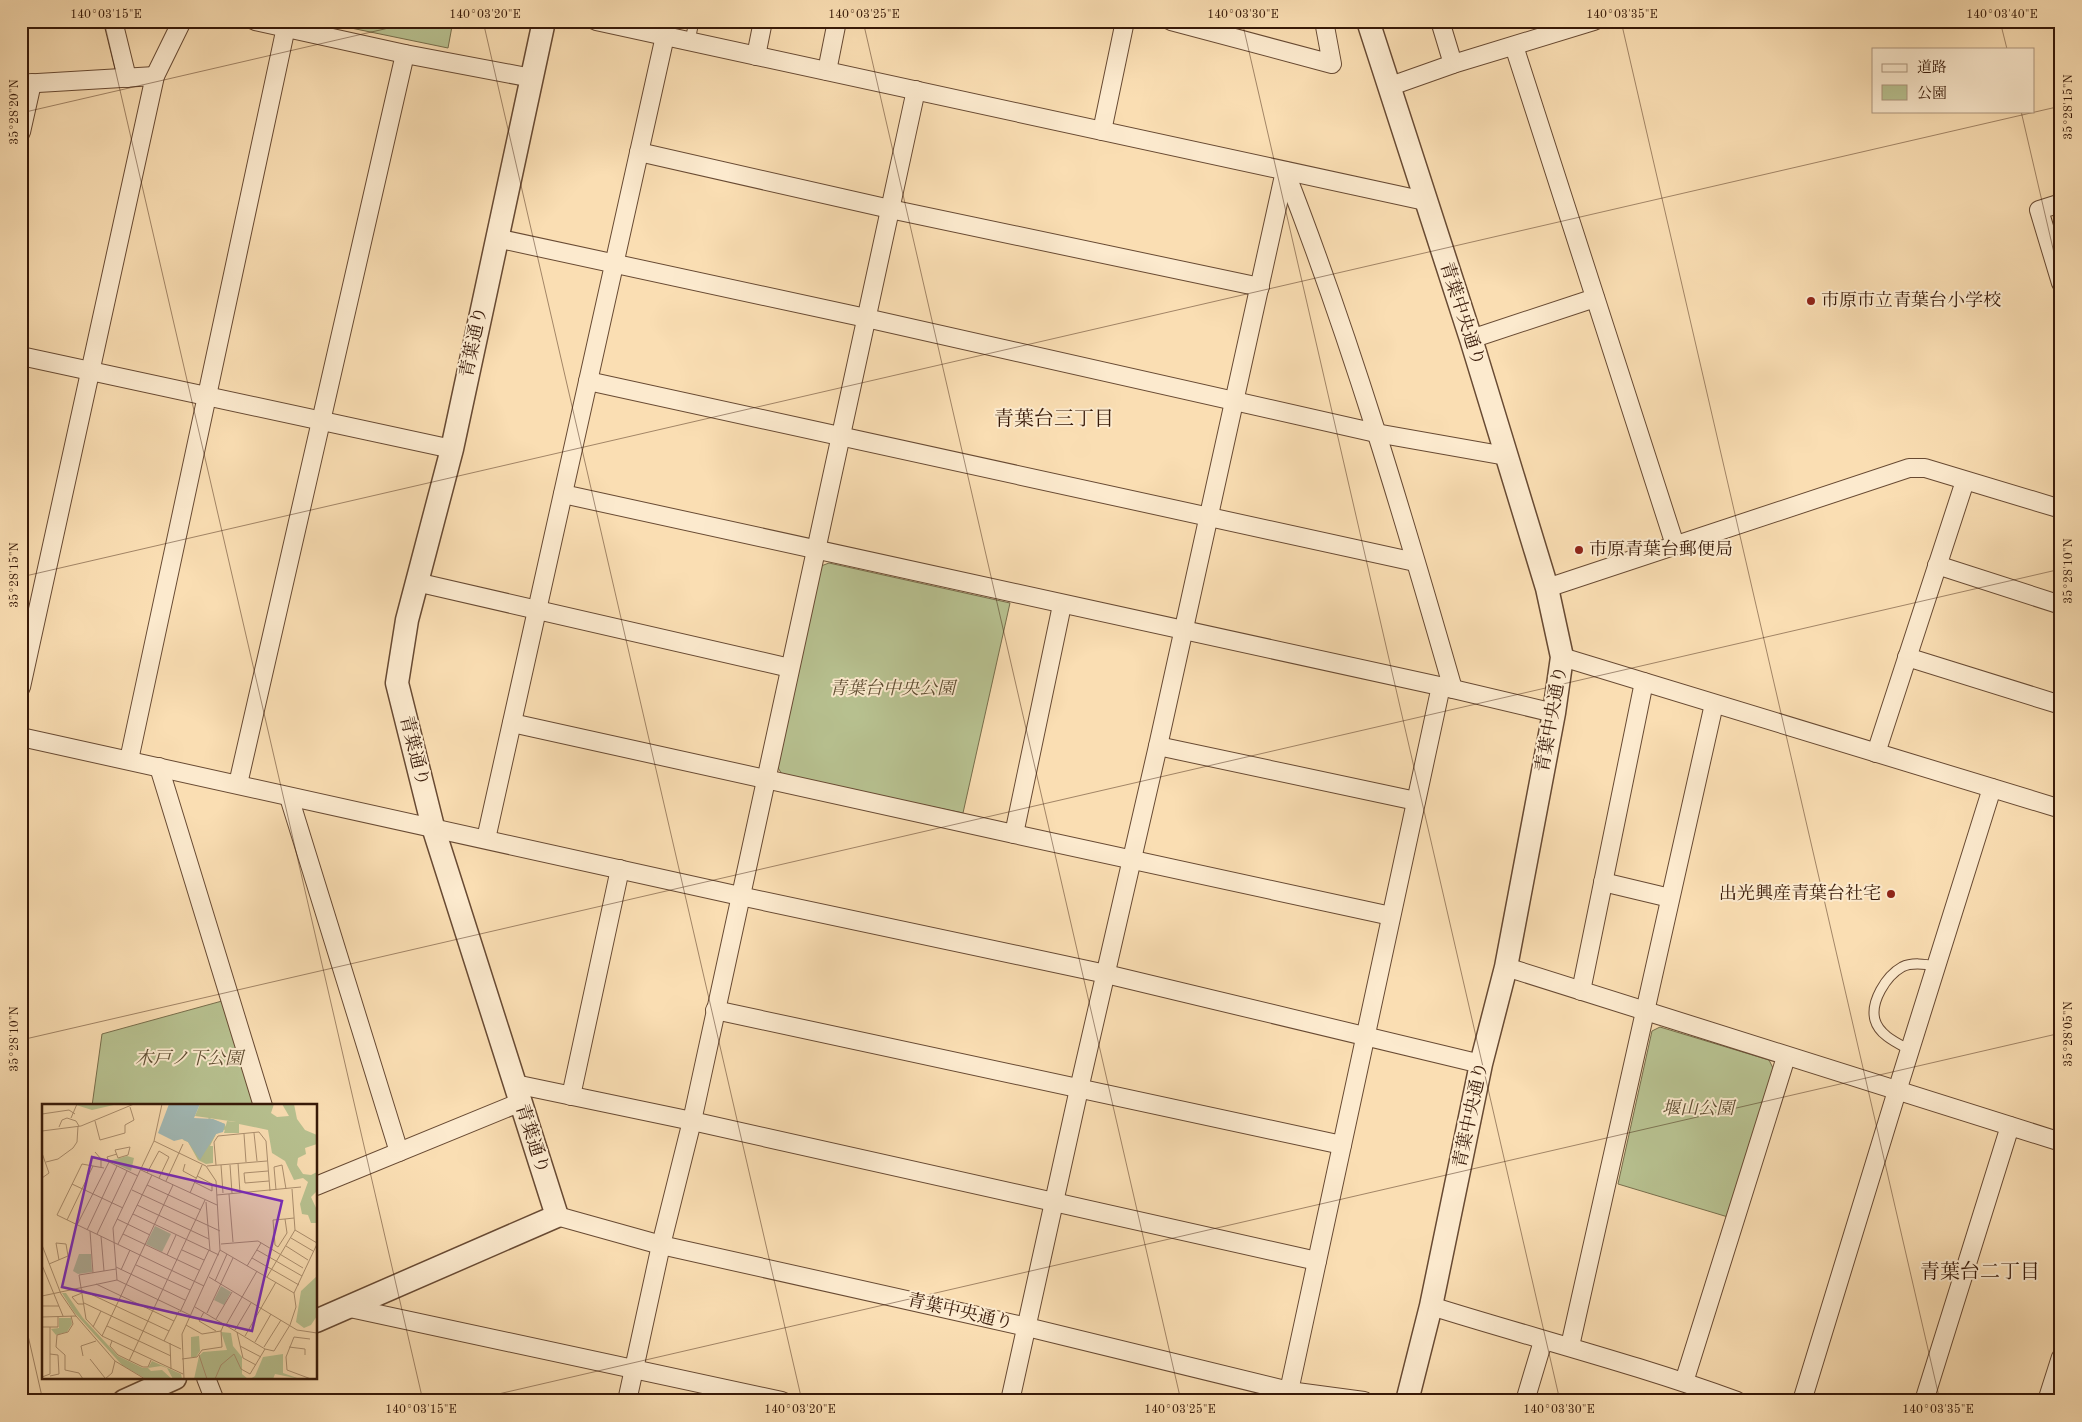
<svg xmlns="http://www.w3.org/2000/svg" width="2082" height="1422" font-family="'Old Standard TT','Noto Serif JP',serif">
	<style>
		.green { fill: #b8c291; stroke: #786e4c }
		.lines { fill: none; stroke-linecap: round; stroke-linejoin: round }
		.service-casing { stroke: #684a33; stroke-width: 11 }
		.minor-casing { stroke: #684a33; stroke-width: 20 }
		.tertiary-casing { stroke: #684a33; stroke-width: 25 }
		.service { stroke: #fceace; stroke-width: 9 }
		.minor { stroke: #fceace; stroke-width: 18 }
		.tertiary { stroke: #fceace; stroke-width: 22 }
		.ticks { fill: none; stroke: #371908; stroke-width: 1; stroke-opacity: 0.45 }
		.poi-dot { fill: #8f2418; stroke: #fceace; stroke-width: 2 }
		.labels { text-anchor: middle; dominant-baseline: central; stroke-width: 4; stroke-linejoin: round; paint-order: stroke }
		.poi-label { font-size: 18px; fill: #371908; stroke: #fceace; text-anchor: start }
		.street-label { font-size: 18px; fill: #371908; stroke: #fceace }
		.park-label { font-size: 18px; font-style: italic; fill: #5e4c31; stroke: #fceace }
		.quarter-label { font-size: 20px; fill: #371908; stroke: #fceace }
		.inset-road { fill: none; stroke: #ac8f6f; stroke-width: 1 }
		.view { fill: #7b2cbf; fill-opacity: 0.15; stroke: #7b2cbf; stroke-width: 2.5 }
		.inset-edge { fill: none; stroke: #371908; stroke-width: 2.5 }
		.neatline { fill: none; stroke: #371908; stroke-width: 2 }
		.ticks-label { font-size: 12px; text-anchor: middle; fill: #371908 }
	</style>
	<rect width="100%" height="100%" fill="#fadeb3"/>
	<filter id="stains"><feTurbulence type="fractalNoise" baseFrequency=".004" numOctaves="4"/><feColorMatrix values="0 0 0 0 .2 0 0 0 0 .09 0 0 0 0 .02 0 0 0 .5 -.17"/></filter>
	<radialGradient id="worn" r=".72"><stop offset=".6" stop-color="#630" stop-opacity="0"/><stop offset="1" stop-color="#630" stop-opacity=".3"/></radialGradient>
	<g class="green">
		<path d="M 317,21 L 453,21 L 448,48 Z"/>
		<path d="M 829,563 L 1010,603 L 963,813 L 783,776 L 777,766 L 821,566 Z"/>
		<path d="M 222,1001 L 255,1106 L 92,1106 L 102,1034 Z"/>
		<path d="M 1660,1027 L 1769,1060 L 1774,1070 L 1728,1217 L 1618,1184 L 1652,1031 Z"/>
	</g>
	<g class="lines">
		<defs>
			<g id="service">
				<path d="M 690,41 L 694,21"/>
				<path d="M 1910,1050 C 1897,1043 1879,1035 1875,1020 C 1870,1002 1886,976 1902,967 C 1912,962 1925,964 1936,966"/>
			</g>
			<g id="minor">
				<path d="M 113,21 L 127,78"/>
				<path d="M 255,21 L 405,54 L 532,78"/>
				<path d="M 596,21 L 1425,201"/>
				<path d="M 1171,21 L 1332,64 L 1324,21"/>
				<path d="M 1440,21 L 1453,64"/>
				<path d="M 1514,46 L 1675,545"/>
				<path d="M 756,56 L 763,21"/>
				<path d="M 827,71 L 837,21"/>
				<path d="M 21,84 L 155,76"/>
				<path d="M 1388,87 L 1453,64 L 1594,21"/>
				<path d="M 1102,131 L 1125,21"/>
				<path d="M 21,132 L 32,83"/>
				<path d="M 639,152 L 890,209 L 1260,287"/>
				<path d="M 1285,171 C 1351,340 1403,515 1453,689"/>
				<path d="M 2061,203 L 2039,210 L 2061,283"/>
				<path d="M 496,238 L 866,318 L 1376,433 L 1506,456"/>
				<path d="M 1471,339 L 1595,298"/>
				<path d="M 21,356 L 452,449"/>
				<path d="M 588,381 L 1415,562"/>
				<path d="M 563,494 L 1453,689 L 1554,713"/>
				<path d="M 1937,565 L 2061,605"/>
				<path d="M 416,582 L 790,668"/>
				<path d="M 1547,588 L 1909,468 L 1925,468 L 2061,509"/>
				<path d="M 1562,657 L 2061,809"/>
				<path d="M 1907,657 L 2061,705"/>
				<path d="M 21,687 L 155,76 L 182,21"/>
				<path d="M 512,723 L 1014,834 L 1391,916"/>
				<path d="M 21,737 L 740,896 L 1106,974 L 1481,1064"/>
				<path d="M 1158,746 L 1416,801"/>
				<path d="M 1876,753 L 1965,481"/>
				<path d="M 129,760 L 286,27"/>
				<path d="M 159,767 L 263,1106"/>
				<path d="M 238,784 L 405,54"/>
				<path d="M 289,797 L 399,1152"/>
				<path d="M 1014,834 L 1062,605"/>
				<path d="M 486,839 L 665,36"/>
				<path d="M 1603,882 L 1670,898"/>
				<path d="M 1506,967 L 2061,1142"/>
				<path d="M 1581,991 L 1644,682"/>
				<path d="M 715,1010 L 1342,1145"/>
				<path d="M 515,1084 L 692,1121 L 1317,1261"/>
				<path d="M 571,1096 L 620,869"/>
				<path d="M 316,1186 L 521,1102"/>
				<path d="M 557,1216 L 661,1245 L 1027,1327 L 1289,1391 L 1364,1401"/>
				<path d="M 1431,1306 C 1533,1338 1636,1364 1737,1401"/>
				<path d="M 350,1308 L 782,1401"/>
				<path d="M 1570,1346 L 1714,704"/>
				<path d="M 206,1378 L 215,1401"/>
				<path d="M 1684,1382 L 1786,1057"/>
				<path d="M 1289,1391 L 1441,686"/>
				<path d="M 627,1401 L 661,1245 L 692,1121 L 916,90"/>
				<path d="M 1010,1401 L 1079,1089 L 1158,746 L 1285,171"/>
				<path d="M 1525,1401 L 1543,1341"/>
				<path d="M 1802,1401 L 1897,1091 L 1992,788"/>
				<path d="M 1924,1401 L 2010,1126"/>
				<path d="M 2047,1401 L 2061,1357"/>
			</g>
			<g id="tertiary">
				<path d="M 1368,21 L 1471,339 L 1547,588 L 1562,657 L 1554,713 L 1506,967 L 1481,1064 L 1431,1306 L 1407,1401"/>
				<path d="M 316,1321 L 557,1216 L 433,827 L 397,683 L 407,620 L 452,449 L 544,21"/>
				<path d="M 124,1401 L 175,1378"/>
			</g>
		</defs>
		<use href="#service" class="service-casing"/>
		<use href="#minor" class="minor-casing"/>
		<use href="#tertiary" class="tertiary-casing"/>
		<use href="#service" class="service"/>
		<use href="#minor" class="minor"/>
		<use href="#tertiary" class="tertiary"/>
	</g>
	<path class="ticks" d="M 104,21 L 423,1401M 483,21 L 802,1401M 863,21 L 1181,1401M 1242,21 L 1560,1401M 1621,21 L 1940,1401M 2000,21 L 2007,49M 2021,111 L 2061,283M 21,113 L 419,21M 21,577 L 2061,106M 21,1040 L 2061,569M 21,1305 L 43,1401M 468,1401 L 2061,1033"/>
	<g class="poi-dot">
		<circle cx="1811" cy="301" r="5"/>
		<circle cx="1579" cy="550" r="5"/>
		<circle cx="1891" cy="894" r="5"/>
	</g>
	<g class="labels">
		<g class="poi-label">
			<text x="1821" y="301">市原市立青葉台小学校</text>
			<text x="1589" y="550">市原青葉台郵便局</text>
			<text x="1881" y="894" text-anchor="end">出光興産青葉台社宅</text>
		</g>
		<g class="street-label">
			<text transform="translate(1462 314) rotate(72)">青葉中央通り</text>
			<text transform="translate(474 342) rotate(-78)">青葉通り</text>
			<text transform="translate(1552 719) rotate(-80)">青葉中央通り</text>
			<text transform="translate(414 751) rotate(76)">青葉通り</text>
			<text transform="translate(1471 1115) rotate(-78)">青葉中央通り</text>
			<text transform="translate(532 1139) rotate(72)">青葉通り</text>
			<text transform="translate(960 1312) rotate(13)">青葉中央通り</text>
		</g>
		<g class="park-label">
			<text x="892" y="689">青葉台中央公園</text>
			<text x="189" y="1059">木戸ノ下公園</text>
			<text x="1698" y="1109">堰山公園</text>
		</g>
		<g class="quarter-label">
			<text x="1054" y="420">青葉台三丁目</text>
			<text x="1980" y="1273">青葉台二丁目</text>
		</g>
	</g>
	<g transform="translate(42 1104)">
		<rect width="275" height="275" fill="#fadeb3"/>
		<path d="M 31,0 L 76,0 L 50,6 ZM 158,0 L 232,0 L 229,9 L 235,13 L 247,12 L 240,0 L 252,0 L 255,15 L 263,26 L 275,31 L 275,40 L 263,44 L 264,50 L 256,54 L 255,61 L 261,70 L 269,71 L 275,68 L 275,87 L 269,93 L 275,106 L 275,119 L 269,119 L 266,111 L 260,110 L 258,100 L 266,78 L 261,74 L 252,76 L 243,57 L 230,49 L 226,26 L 197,20 L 197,29 L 182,29 L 185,17 L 194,18 L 167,14 L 183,20 L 184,25 L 174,30 L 168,42 L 171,42 L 171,59 L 164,60 L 156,56 L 146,38 L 141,36 L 167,14 L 153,12 ZM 85,52 L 92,54 L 89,67 L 67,57 ZM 113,122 L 129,130 L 120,148 L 104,140 ZM 37,150 L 49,150 L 50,168 L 36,170 L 31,167 ZM 275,172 L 275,212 L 269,221 L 262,224 L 254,218 L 259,187 ZM 179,182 L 189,188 L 182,201 L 172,196 ZM 20,189 L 24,189 L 41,214 L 76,252 L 101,264 L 106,264 L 110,257 L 139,270 L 140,275 L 131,275 L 125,264 L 119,262 L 106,264 L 109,267 L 120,266 L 130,275 L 104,275 L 80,261 L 32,208 ZM 17,214 L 29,214 L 30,220 L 25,228 L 14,231 L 9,225 L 17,224 ZM 179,228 L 189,229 L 191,242 L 200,253 L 200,270 L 206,275 L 152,275 L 157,252 L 161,248 L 185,246 ZM 157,232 L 158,247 L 154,253 L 149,253 L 149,233 ZM 241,250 L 241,269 L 258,275 L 233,270 L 231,275 L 208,275 L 213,272 L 221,253 Z" fill="#b8c291"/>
		<path d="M 127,0 L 158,0 L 152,14 L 171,15 L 183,20 L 181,28 L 174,30 L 158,56 L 146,38 L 140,35 L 132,37 L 116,29 Z" fill="#a2bab7"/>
		<path class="inset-road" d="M 0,10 L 27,6 L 33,10M 29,14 L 35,0M 53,17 L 58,36 L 83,29 L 83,21 L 92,16 L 88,3M 17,23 L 20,16 L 25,14 L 34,17 L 37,22M 0,27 L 39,22 L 92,0M 212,29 L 215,57M 202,30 L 204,58M 112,37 L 164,62 L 174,77 L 178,146 L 140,230 L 142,275M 88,43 L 86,51 L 76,54 L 73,46 ZM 53,48 L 59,55 L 59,63M 0,49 L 7,69 L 0,74M 4,58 L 16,55 L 31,44 L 35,38 L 36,22M 67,58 L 65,53 L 75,50M 196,59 L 198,89M 143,60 L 141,67 L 154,74M 174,61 L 172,38 L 176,32 L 217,28 L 224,37 L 228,87M 179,61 L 181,89M 188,61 L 190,89M 165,62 L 225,57M 62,64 L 40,60 L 15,111 L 162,182M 99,66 L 175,101M 226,67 L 202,69 L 203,79 L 227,77M 105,69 L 117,47 L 127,53 L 117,74M 124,77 L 141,40M 152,78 L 170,87 L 170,80 L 155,72M 30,80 L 81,104M 105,81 L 159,106M 90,86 L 178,127M 234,86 L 232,63 L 240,61 L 244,85M 148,89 L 160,61M 187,90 L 191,138M 175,91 L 259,83M 164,98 L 168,147M 95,101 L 167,135M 91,110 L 177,151M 75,115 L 108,131M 243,115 L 245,129 L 236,143 L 233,141 L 231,116 L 243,115 L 252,114M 25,116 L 51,62M 35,121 L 67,58 L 96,72M 45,126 L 75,62M 253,126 L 275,139M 48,127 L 51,169M 55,130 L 85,67M 81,130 L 157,166M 59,132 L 62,167M 249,134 L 271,147M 76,140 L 110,71M 179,140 L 216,137 L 261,164M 0,141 L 19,190 L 34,212 L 73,257 L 103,275M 244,142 L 266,156M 140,146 L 162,156M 178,146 L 252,189M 215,146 L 260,172M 125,151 L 134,131M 210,154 L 257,181M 7,160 L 26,152 L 24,140 L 14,139 L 17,156M 0,161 L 21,212M 94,161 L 148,186M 205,162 L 219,139M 74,163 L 143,196M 74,165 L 37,171 L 44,215 L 60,232 L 141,270M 79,166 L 88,146M 167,173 L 255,226 L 275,229M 225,173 L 253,126 L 250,85M 75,176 L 71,124 L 112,37 L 120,0M 75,176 L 148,211M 173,177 L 185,150M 54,180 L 132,217M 40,186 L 127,227M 40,189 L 30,193 L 36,200 L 42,200M 0,192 L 75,176M 42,199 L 139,245M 0,202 L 17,202M 153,203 L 223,245 L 232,247 L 248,221 L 254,203 L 252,189 L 275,140M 138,208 L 167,146M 162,208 L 157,217 L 174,227M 165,209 L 191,154M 29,212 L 31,220 L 26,228 L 15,231 L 14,243 L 23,251 L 23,266 L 37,269 L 41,275M 0,213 L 34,212M 174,215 L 190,188M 144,221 L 160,230 L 179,227M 184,221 L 215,167M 65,222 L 129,252M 0,223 L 16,223 L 16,212M 51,223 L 59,207M 193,226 L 209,199M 195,228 L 201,254 L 214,261M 60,232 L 131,81M 203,232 L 234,178M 268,235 L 252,233 L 244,253 L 245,266 L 269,275M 70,237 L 68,242 L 76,251 L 101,263 L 106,263 L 109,256M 122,237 L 137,207M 213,238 L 229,210M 128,239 L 129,265M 198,242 L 219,253M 222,243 L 239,216M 247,243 L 263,245 L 263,251M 157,251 L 165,275M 41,252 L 39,242 L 54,237M 48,255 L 63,274M 140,255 L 155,253 L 160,246 L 180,243 L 179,227 L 182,220M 87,257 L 163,96M 8,272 L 17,270 L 16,251 L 8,250M 0,273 L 8,270 L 8,223M 63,275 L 70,269 L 73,257M 173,275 L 179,261 L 192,250 L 199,265 L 208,270 L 223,245"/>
		<path class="view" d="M 50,53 L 240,97 L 210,227 L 20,183 Z"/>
		<rect width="275" height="275" class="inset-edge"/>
	</g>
	<rect width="2082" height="1422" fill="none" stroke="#fadeb3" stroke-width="55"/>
	<rect x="1872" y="48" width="162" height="65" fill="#fceace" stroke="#ad967f"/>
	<rect x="1882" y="64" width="25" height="8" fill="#fceace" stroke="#ad967f"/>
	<text x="1917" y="72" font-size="15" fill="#371908">道路</text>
	<rect x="1882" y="85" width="25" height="15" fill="#b8c291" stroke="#ad967f"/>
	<text x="1917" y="98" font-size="15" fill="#371908">公園</text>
	<rect x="28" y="28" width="2026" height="1366" class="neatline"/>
	<g class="ticks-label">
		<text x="106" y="18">140°03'15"E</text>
		<text x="485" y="18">140°03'20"E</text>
		<text x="864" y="18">140°03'25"E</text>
		<text x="1243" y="18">140°03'30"E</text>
		<text x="1622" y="18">140°03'35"E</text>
		<text x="2002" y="18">140°03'40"E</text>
		<text transform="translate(2068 107) rotate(-90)" y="4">35°28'15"N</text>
		<text transform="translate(14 112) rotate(-90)" y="4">35°28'20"N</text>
		<text transform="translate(2068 571) rotate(-90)" y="4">35°28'10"N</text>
		<text transform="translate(14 575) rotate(-90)" y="4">35°28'15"N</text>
		<text transform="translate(2068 1034) rotate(-90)" y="4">35°28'05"N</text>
		<text transform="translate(14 1039) rotate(-90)" y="4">35°28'10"N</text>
		<text x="421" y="1413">140°03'15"E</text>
		<text x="800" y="1413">140°03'20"E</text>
		<text x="1180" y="1413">140°03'25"E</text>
		<text x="1559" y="1413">140°03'30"E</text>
		<text x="1938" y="1413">140°03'35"E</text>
	</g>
	<rect width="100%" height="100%" filter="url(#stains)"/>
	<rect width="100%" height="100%" fill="url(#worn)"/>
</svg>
